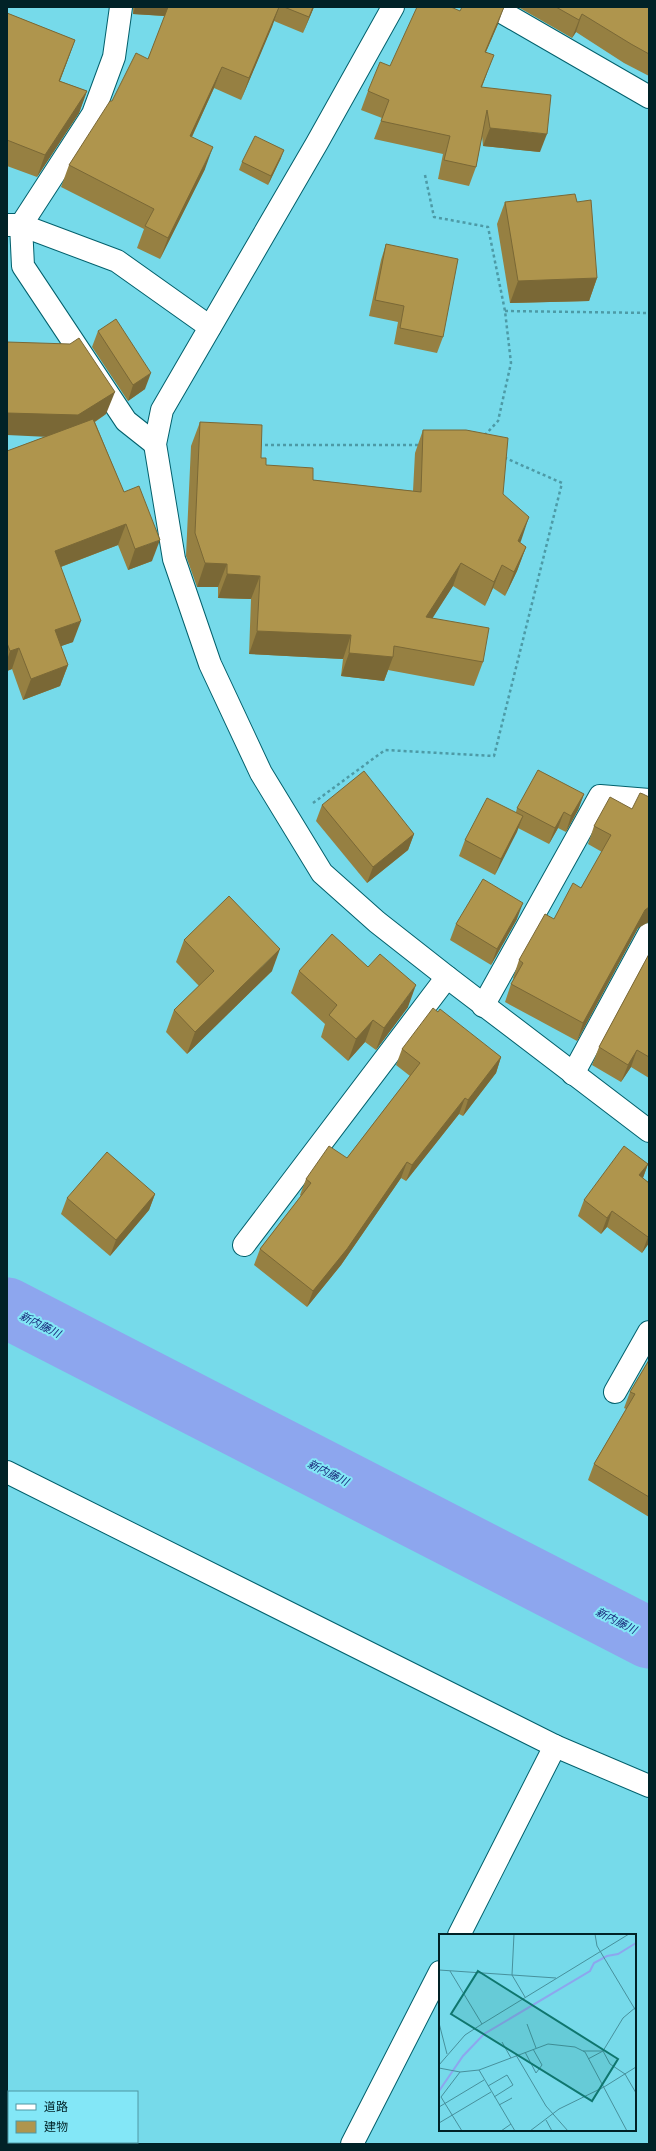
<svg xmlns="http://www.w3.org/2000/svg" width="656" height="2151" font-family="'Roboto Serif','Noto Sans JP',serif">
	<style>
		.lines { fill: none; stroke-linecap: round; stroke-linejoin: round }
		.river { stroke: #8da6ee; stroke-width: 61 }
		.minor-casing { stroke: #02606c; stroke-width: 24 }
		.tertiary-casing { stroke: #02606c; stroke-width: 24 }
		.path { stroke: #4d9aa6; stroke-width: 2.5; stroke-dasharray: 3 3; stroke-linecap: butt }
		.minor { stroke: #fff; stroke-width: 22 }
		.tertiary { stroke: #fff; stroke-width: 22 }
		.wall { fill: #968042 }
		.shaded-wall { fill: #7a6836 }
		.building { fill: #af954d; stroke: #7a6836 }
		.labels { text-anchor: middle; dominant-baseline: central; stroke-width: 4; stroke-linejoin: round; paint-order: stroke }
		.water-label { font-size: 11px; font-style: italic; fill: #19287a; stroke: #83e7f7 }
		.inset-river { fill: none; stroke: #8da6ee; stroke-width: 2 }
		.inset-road { fill: none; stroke: #47909c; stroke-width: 1 }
		.view { fill: #0f766e; fill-opacity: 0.15; stroke: #0f766e; stroke-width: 2 }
		.inset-edge { fill: none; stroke: #012227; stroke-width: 2 }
	</style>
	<rect width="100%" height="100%" fill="#76daea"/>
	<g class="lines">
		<path class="river" d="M 7,1308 L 649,1638"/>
		<defs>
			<g id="minor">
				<path d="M 121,7 L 114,57 L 93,114 L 21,225 L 23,266 L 126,421 L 155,444"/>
				<path d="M 393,7 L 317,143 L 162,410 L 155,444 L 174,559 L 210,664 L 261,773 L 322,873 L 377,922 L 447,977 L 649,1131"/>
				<path d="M 493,7 L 649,97"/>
				<path d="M 483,1006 L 600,796 L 649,800"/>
				<path d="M 573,1074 L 649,934"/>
				<path d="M 244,1245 L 447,977"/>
				<path d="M 615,1392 L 649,1332"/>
				<path d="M 7,1472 L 555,1746 L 649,1786"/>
				<path d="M 459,1935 L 555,1746"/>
				<path d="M 7,2113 L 9,2116"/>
				<path d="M 23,2142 L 24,2144"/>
				<path d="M 352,2144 L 440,1972"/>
			</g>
			<path id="tertiary" d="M 7,225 L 21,225 L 117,261 L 210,327"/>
		</defs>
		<use href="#minor" class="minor-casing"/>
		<use href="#tertiary" class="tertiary-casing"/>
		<g class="path">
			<path d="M 425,175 L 434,217 L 488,227 L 505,311 L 511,363 L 498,421 L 485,435"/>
			<path d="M 505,311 L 649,313"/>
			<path d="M 259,445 L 420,445"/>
			<path d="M 313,803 L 385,750 L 494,756 L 562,483 L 503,457"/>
		</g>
		<use href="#minor" class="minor"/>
		<use href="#tertiary" class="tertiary"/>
	</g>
	<g class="wall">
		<path d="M 133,7 L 314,7 L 303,33 L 274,21 L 241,100 L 214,88 L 192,137 L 205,169 L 160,259 L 137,248 L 144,229 L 61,187 L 69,165 L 112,101 L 148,59 L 165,16 L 133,14 Z"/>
		<path d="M 518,7 L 649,7 L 649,76 L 624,63 L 576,32 L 572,38 Z"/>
		<path d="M 460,11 L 498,24 L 486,52 L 487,73 L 482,87 L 540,152 L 483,146 L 482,136 L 476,167 L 469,186 L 438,179 L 443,154 L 374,139 L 382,118 L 361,110 L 368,91 L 390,66 Z"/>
		<path d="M 7,13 L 75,40 L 60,81 L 87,91 L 79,113 L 37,177 L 7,166 Z"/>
		<path d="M 281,158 L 268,185 L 239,170 L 242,162 Z"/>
		<path d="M 505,202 L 597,278 L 589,301 L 510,303 L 497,224 Z"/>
		<path d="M 386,244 L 443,337 L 437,353 L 394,344 L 398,322 L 369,316 L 381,260 Z"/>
		<path d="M 98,331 L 145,389 L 128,401 L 92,347 Z"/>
		<path d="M 106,414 L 95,422 L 152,561 L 128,570 L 118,545 L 61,567 L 73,642 L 61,646 L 68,665 L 60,686 L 23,700 L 12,669 L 7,671 L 7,451 Z"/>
		<path d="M 200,422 L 261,458 L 266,465 L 313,480 L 413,491 L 415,453 L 423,430 L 503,494 L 520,543 L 526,547 L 517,571 L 505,596 L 493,588 L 485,606 L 453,586 L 432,618 L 483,662 L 474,686 L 388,670 L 384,681 L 341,676 L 343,659 L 249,654 L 251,599 L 218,598 L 218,587 L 197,587 L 186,556 L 191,446 Z"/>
		<path d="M 584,794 L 578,810 L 566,832 L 558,828 L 549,844 L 518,828 L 495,875 L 459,856 L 465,840 L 516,812 L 517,808 Z"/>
		<path d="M 649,797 L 649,922 L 638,928 L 577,1041 L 505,1002 L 511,984 L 514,979 L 513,978 L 519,960 L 581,888 L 602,852 L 588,844 L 594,826 L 632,809 Z"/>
		<path d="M 322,805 L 414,834 L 408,850 L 367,883 L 316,821 Z"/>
		<path d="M 517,919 L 491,965 L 450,940 L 456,924 Z"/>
		<path d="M 184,940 L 272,971 L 187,1054 L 166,1032 L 174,1010 L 199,986 L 176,962 Z"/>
		<path d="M 649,954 L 649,1078 L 631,1067 L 621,1082 L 592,1065 L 599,1047 Z"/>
		<path d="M 299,971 L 408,1007 L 376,1050 L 365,1042 L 348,1061 L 321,1037 L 325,1024 L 291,993 Z"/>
		<path d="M 438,1012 L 501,1057 L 496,1073 L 463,1116 L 459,1114 L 406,1181 L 401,1178 L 341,1265 L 307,1307 L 254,1265 L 260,1249 L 301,1196 L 300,1195 L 306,1179 L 347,1158 L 410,1076 L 396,1065 L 402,1049 Z"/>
		<path d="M 648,1164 L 643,1178 L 649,1183 L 649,1243 L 642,1253 L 607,1227 L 601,1234 L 578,1216 L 584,1200 Z"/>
		<path d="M 155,1194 L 149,1210 L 110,1256 L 61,1214 L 67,1198 Z"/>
		<path d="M 649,1360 L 649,1517 L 588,1480 L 594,1464 L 626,1409 L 624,1408 L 630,1392 Z"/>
	</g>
	<g class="shaded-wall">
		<path d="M 135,7 L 169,7 L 165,16 L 133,14 Z"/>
		<path d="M 279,7 L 272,27 L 241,100 L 249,78 Z"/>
		<path d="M 313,7 L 314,7 L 303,33 L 309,17 Z"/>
		<path d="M 504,7 L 498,24 L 478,70 L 485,52 Z"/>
		<path d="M 582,14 L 576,32 L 572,38 L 579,20 Z"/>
		<path d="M 75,40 L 67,62 L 51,103 L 59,81 Z"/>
		<path d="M 494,55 L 487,73 L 474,105 L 481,87 Z"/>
		<path d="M 222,67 L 214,88 L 182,158 L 190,136 Z"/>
		<path d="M 87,91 L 79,113 L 37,177 L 45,155 Z"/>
		<path d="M 490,128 L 547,134 L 540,152 L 483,146 Z"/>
		<path d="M 213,147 L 205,169 L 160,259 L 168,238 Z"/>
		<path d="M 284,150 L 281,158 L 268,185 L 271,176 Z"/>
		<path d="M 597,278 L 589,301 L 510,303 L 518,281 Z"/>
		<path d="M 151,373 L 145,389 L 128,401 L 133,385 Z"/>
		<path d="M 115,392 L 106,414 L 70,438 L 7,435 L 7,413 Z"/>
		<path d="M 529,517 L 521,541 L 509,565 L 518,541 Z"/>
		<path d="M 126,524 L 118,545 L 47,572 L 55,551 Z"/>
		<path d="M 160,540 L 152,561 L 128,570 L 135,549 Z"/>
		<path d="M 526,547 L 517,571 L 505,596 L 514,572 Z"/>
		<path d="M 205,563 L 227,564 L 218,587 L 197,587 Z"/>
		<path d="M 461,563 L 453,586 L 418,641 L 426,617 Z"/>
		<path d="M 502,565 L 493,588 L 485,606 L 494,582 Z"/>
		<path d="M 227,574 L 260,576 L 251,599 L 218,598 Z"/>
		<path d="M 81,621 L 73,642 L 47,651 L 55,630 Z"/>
		<path d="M 257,631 L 351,635 L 343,659 L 249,654 Z"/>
		<path d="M 19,648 L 12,669 L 7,671 L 7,660 L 10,651 Z"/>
		<path d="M 349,653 L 393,657 L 384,681 L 341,676 Z"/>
		<path d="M 68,665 L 60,686 L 23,700 L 31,679 Z"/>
		<path d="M 584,794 L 578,810 L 566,832 L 571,816 Z"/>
		<path d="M 564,812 L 558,828 L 549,844 L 555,828 Z"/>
		<path d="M 523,816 L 517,832 L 495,875 L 501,859 Z"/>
		<path d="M 414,834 L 408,850 L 367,883 L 373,867 Z"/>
		<path d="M 523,903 L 517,919 L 491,965 L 497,949 Z"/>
		<path d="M 649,907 L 649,920 L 648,922 L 638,928 L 577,1041 L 583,1023 L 645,910 Z"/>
		<path d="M 280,949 L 272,971 L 187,1054 L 195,1032 Z"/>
		<path d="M 416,985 L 408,1007 L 376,1050 L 384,1028 Z"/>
		<path d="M 373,1020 L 365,1042 L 348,1061 L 356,1039 Z"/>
		<path d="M 637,1050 L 631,1067 L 621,1082 L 628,1065 Z"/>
		<path d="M 501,1057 L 496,1073 L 463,1116 L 468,1100 Z"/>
		<path d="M 465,1098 L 459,1114 L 406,1181 L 412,1165 Z"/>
		<path d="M 407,1162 L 401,1178 L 341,1265 L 307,1307 L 313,1291 Z"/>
		<path d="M 648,1164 L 642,1180 L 639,1175 Z"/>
		<path d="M 155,1194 L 149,1210 L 110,1256 L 116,1240 Z"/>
		<path d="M 612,1211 L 607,1227 L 601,1234 L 607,1218 Z"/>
		<path d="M 649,1235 L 649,1243 L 642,1253 L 648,1237 Z"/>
	</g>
	<g class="building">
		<path d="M 168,7 L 279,7 L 249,78 L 222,67 L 190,136 L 213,147 L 168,238 L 145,226 L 154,209 L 69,165 L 110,101 L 112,101 L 136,53 L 148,59 Z"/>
		<path d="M 284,7 L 313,7 L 309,17 Z"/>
		<path d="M 417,7 L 451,7 L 460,11 L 462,7 L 504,7 L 485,52 L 494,55 L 481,87 L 551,95 L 547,134 L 490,128 L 487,110 L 476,167 L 444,160 L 450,136 L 381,121 L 389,100 L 368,91 L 380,62 L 390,66 Z"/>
		<path d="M 556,7 L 649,7 L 649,54 L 631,44 L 582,14 L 579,20 Z"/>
		<path d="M 7,13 L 75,40 L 59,81 L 87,91 L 45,155 L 7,140 Z"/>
		<path d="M 255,136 L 284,150 L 271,176 L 242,162 Z"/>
		<path d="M 575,194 L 577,202 L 591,200 L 597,278 L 518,281 L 505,202 Z"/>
		<path d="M 386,244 L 458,259 L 443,337 L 400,328 L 404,306 L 375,300 Z"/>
		<path d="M 116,319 L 151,373 L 133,385 L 98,331 Z"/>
		<path d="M 79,338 L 115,392 L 78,415 L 7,413 L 7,342 L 70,344 Z"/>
		<path d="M 93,419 L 124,492 L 139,486 L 160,540 L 135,549 L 126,524 L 55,551 L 81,621 L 55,630 L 68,665 L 31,679 L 19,648 L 10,651 L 7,643 L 7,451 Z"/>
		<path d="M 200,422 L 262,425 L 261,458 L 266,458 L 266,465 L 313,468 L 313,480 L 421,492 L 423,430 L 466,430 L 508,438 L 503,494 L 529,517 L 518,541 L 526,547 L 514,572 L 502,565 L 494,582 L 461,563 L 426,617 L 489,628 L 483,662 L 394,646 L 393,657 L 349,653 L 351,635 L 257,631 L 260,576 L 227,574 L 227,564 L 205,563 L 195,533 Z"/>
		<path d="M 538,770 L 584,794 L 571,816 L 564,812 L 555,828 L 517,808 Z"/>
		<path d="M 364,771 L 414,834 L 373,867 L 322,805 Z"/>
		<path d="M 640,793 L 643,794 L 649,797 L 649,907 L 645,910 L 583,1023 L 511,984 L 523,963 L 519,960 L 545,914 L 554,919 L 573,883 L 581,888 L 611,835 L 594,826 L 610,797 L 632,809 Z"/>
		<path d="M 487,798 L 523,816 L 501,859 L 465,840 Z"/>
		<path d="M 483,879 L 523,903 L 497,949 L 456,924 Z"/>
		<path d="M 229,896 L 280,949 L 195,1032 L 174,1010 L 214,971 L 184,940 Z"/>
		<path d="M 332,934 L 368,967 L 380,954 L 416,985 L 384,1028 L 373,1020 L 356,1039 L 329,1015 L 337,1005 L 299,971 Z"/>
		<path d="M 649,954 L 649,1057 L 637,1050 L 628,1065 L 599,1047 Z"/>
		<path d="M 433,1008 L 438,1012 L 440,1009 L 501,1057 L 468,1100 L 465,1098 L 412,1165 L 407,1162 L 347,1249 L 313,1291 L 260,1249 L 311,1183 L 306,1179 L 329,1146 L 347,1158 L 420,1063 L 402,1049 Z"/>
		<path d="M 624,1146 L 648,1164 L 639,1175 L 649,1183 L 649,1235 L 648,1237 L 612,1211 L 607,1218 L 584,1200 Z"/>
		<path d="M 107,1152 L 155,1194 L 116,1240 L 67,1198 Z"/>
		<path d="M 649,1360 L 649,1497 L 594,1464 L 635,1394 L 630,1392 Z"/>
	</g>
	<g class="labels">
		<g class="water-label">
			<text transform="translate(40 1325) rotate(27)">新内藤川</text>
			<text transform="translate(328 1473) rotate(27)">新内藤川</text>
			<text transform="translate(616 1621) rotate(27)">新内藤川</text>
		</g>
	</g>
	<g transform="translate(439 1934)">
		<rect width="197" height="197" fill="#76daea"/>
		<path class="inset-river" d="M 0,157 L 24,122 L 45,100 L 151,37 L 155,29 L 168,22 L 179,20 L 197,9"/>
		<path class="inset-road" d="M 75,0 L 73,41 L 86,63M 156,0 L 158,12 L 197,77M 0,36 L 117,44M 11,37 L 43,90M 0,89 L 8,120M 88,90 L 97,114M 63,108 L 72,124M 144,117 L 164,117 L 171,130 L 186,140 L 197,159M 86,118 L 97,139 L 103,131 L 94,115M 77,121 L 107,172 L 129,197M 149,125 L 164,117 L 184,84 L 197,73M 0,131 L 26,101 L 43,90 L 190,0M 0,134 L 21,138 L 40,136 L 109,110 L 136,113 L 146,118 L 188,197M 40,136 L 76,197M 21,138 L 2,163 L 23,197M 49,152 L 68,141 L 74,151 L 55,163M 60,171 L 73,164M 0,173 L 45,146M 107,186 L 113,197M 0,189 L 52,158M 62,197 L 72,190M 91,197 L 120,175 L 165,153 L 197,133"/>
		<path class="view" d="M 39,37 L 179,125 L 153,167 L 12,80 Z"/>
		<rect width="197" height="197" class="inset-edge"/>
	</g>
	<rect width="656" height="2151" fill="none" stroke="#012227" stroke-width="16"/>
	<rect x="8" y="2091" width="130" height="52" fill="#83e7f7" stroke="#4f98a4"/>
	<rect x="16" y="2104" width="20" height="6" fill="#ffffff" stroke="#4f98a4"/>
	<text x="44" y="2111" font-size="12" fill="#012227">道路</text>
	<rect x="16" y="2121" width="20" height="12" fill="#af954d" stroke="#4f98a4"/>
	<text x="44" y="2131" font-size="12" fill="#012227">建物</text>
</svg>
